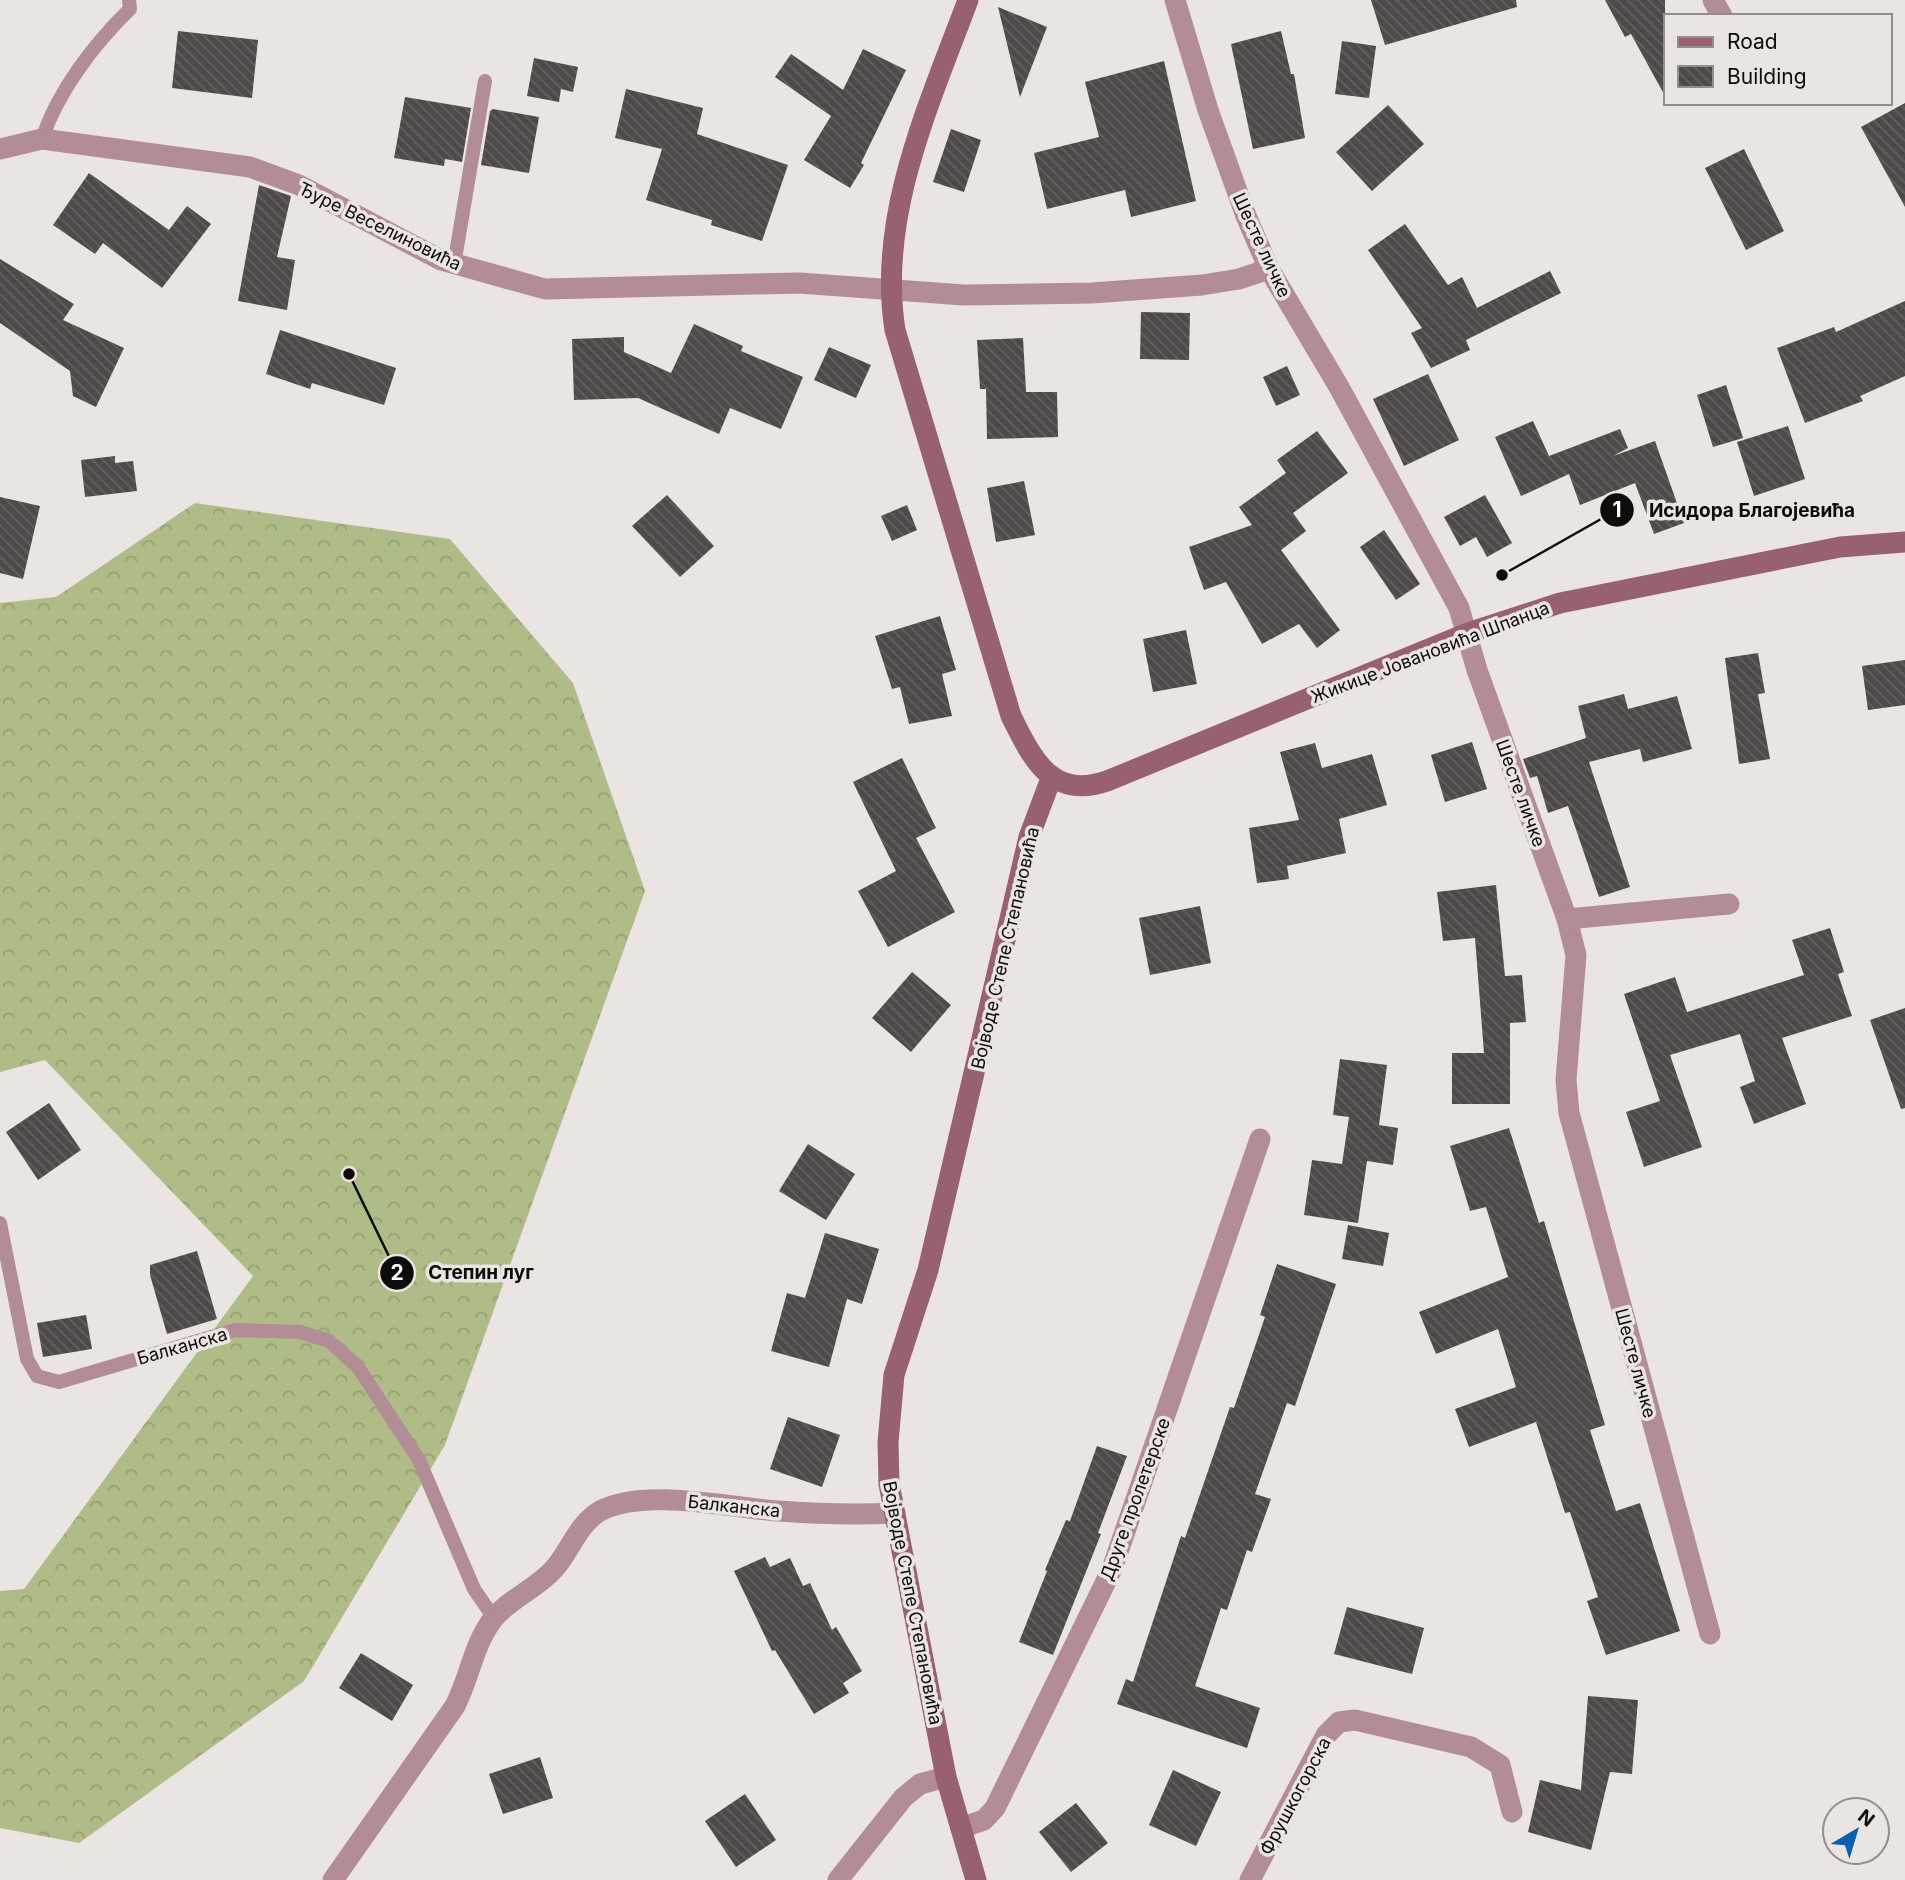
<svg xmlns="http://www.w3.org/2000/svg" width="1905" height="1880" font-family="Inter,sans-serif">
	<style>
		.forest { fill: url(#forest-crowns) }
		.building { fill: url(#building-back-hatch) }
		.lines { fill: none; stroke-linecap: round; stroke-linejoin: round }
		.lane { stroke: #b38d95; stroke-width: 14 }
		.street { stroke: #b38d95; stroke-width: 21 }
		.secondary { stroke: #98616e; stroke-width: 21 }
		.labels { text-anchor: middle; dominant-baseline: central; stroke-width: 7; stroke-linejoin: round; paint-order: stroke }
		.street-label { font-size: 18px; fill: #0d0c0b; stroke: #eae5e3 }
		.leader { fill: none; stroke: #0d0c0b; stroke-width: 2.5 }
		.callout-dot { fill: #0d0c0b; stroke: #eae5e3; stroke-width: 2.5 }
		.mark-label { font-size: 21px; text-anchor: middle; font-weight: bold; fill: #fff }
		.callout-label { font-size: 19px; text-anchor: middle; font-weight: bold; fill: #0d0c0b; stroke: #eae5e3; stroke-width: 7; stroke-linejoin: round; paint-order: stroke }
	</style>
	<defs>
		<pattern id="forest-crowns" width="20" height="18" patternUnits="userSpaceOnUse" patternTransform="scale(1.75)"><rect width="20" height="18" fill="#afbc87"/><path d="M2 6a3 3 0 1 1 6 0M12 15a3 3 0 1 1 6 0" fill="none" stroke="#95a073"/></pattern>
		<pattern id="building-back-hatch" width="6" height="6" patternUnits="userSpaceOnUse" patternTransform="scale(1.75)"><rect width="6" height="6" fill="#4e4a49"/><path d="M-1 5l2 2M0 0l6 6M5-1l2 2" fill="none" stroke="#63605f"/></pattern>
	</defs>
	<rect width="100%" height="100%" fill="#eae5e3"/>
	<path class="forest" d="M 195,503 L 450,539 L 573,683 L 645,891 L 445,1445 L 304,1681 L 79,1843 L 0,1828 L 0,1591 L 24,1589 L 253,1276 L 45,1060 L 0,1072 L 0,603 L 56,597 Z"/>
	<g class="building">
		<path d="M 1371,0 L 1516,0 L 1517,7 L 1385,45 Z"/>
		<path d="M 1605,0 L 1665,0 L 1665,96 L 1631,34 L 1625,37 Z"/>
		<path d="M 998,7 L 1047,27 L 1020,97 Z"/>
		<path d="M 178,31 L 258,40 L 252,98 L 172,88 Z"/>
		<path d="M 1281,31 L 1291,74 L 1294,74 L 1305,138 L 1253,149 L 1231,44 Z"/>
		<path d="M 1342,41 L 1376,46 L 1369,98 L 1335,94 Z"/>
		<path d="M 863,49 L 906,70 L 861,163 L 864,165 L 850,188 L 804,160 L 831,116 L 775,77 L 791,54 L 843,90 Z"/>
		<path d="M 534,58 L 578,67 L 573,92 L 561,89 L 559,102 L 527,96 Z"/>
		<path d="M 1164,61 L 1196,201 L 1131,217 L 1125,190 L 1047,209 L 1034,153 L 1099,137 L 1085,82 Z"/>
		<path d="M 626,89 L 703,108 L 697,134 L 788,165 L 762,241 L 711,225 L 712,220 L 646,200 L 662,149 L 615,138 Z"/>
		<path d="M 405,97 L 471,108 L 462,162 L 445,159 L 444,166 L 394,158 Z"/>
		<path d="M 1905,103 L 1905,207 L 1861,127 Z"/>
		<path d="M 1388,105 L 1424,144 L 1372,191 L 1336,152 Z"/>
		<path d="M 493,109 L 539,117 L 529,173 L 481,165 L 490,111 Z"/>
		<path d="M 951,129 L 981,140 L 964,192 L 933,182 Z"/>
		<path d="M 1744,149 L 1784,231 L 1746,250 L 1705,168 Z"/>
		<path d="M 89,173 L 169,230 L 187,206 L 211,224 L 162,288 L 103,243 L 95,254 L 53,225 Z"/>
		<path d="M 259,185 L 291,196 L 277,257 L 295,260 L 287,310 L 238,301 Z"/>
		<path d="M 1405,224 L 1448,285 L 1462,277 L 1477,308 L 1550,271 L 1561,293 L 1466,340 L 1470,350 L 1431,368 L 1411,333 L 1422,328 L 1368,250 Z"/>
		<path d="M 0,259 L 74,304 L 63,320 L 124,348 L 96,407 L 73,396 L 70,371 L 0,323 Z"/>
		<path d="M 1905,301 L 1905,376 L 1860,396 L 1863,401 L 1805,423 L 1777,348 L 1834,327 L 1836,332 Z"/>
		<path d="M 1141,312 L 1190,313 L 1189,360 L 1140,359 Z"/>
		<path d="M 694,324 L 743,346 L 741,351 L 803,377 L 781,429 L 730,408 L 719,434 L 638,398 L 574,400 L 572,339 L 624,337 L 624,352 L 671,373 Z"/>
		<path d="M 280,330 L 396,368 L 384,405 L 312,383 L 310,389 L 266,374 Z"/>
		<path d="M 1023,338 L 1026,392 L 1057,392 L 1058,437 L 987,439 L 986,389 L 980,389 L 977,340 Z"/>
		<path d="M 829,347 L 871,365 L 856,398 L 814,380 Z"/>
		<path d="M 1287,366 L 1300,395 L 1276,406 L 1263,377 Z"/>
		<path d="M 1428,374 L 1459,440 L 1404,466 L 1373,399 Z"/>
		<path d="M 1726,385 L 1743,438 L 1713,447 L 1697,395 Z"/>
		<path d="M 1533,421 L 1549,456 L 1620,429 L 1628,448 L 1613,456 L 1655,441 L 1684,523 L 1654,534 L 1635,483 L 1580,505 L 1569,474 L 1521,496 L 1495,437 Z"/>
		<path d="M 1788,426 L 1805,479 L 1754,496 L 1737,442 Z"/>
		<path d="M 1317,431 L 1348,473 L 1293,513 L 1306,531 L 1281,550 L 1340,630 L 1317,648 L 1299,624 L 1262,644 L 1226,582 L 1204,590 L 1189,547 L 1252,525 L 1239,507 L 1286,473 L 1277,460 Z"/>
		<path d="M 115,456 L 115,463 L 133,461 L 137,491 L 85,497 L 81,460 Z"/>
		<path d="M 1024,481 L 1035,535 L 996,542 L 987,488 Z"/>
		<path d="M 667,495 L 714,546 L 680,577 L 632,526 Z"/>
		<path d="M 1485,495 L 1512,543 L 1487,557 L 1476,537 L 1460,546 L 1444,517 Z"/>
		<path d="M 0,497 L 40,506 L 23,579 L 0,573 Z"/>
		<path d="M 907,505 L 917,530 L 892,541 L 881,516 Z"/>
		<path d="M 1384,530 L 1420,584 L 1396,600 L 1360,547 Z"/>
		<path d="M 940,616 L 956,670 L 942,674 L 952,716 L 909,724 L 900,687 L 892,689 L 875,636 Z"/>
		<path d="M 1186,630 L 1197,684 L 1153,692 L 1143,639 Z"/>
		<path d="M 1758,653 L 1765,693 L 1758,694 L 1770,759 L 1739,764 L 1725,658 Z"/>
		<path d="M 1905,660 L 1905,705 L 1868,710 L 1862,666 Z"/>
		<path d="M 1624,694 L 1628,709 L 1677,696 L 1692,749 L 1643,762 L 1640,749 L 1589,762 L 1630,887 L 1599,897 L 1568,806 L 1548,813 L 1537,776 L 1530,778 L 1523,759 L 1586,738 L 1578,706 Z"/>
		<path d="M 1472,742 L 1487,789 L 1445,802 L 1431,755 Z"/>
		<path d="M 1315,743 L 1322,768 L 1372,754 L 1387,805 L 1339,819 L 1346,853 L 1287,866 L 1289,879 L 1257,883 L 1249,828 L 1299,820 L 1280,752 Z"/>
		<path d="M 902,758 L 936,828 L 916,838 L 955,912 L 888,947 L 858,891 L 896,871 L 853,782 Z"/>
		<path d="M 1496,885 L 1505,976 L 1522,975 L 1526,1022 L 1510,1023 L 1510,1104 L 1452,1104 L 1452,1053 L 1484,1053 L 1475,938 L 1443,941 L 1437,892 Z"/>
		<path d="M 1200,906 L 1211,963 L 1150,975 L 1139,918 Z"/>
		<path d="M 1830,928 L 1844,972 L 1838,974 L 1852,1016 L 1782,1038 L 1806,1104 L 1754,1124 L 1740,1087 L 1755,1081 L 1740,1034 L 1670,1055 L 1702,1147 L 1644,1167 L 1626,1112 L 1660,1101 L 1624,994 L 1675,977 L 1687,1012 L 1804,975 L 1792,940 Z"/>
		<path d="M 912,972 L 951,1005 L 911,1052 L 872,1018 Z"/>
		<path d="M 1905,1008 L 1905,1108 L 1901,1109 L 1870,1020 Z"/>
		<path d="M 1340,1059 L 1387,1065 L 1379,1125 L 1398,1128 L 1393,1165 L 1367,1161 L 1358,1223 L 1304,1215 L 1312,1160 L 1342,1164 L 1349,1117 L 1333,1115 Z"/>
		<path d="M 49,1103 L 81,1150 L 38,1180 L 6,1132 Z"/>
		<path d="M 1509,1128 L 1539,1223 L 1544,1221 L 1605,1425 L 1590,1430 L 1616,1511 L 1640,1503 L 1680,1631 L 1606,1655 L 1587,1601 L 1598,1597 L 1570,1512 L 1565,1513 L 1536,1422 L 1469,1447 L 1455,1409 L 1516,1387 L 1498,1329 L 1436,1354 L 1419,1312 L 1508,1277 L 1486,1207 L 1470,1211 L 1450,1146 Z"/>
		<path d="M 808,1144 L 855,1174 L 826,1220 L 779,1191 Z"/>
		<path d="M 1348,1225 L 1389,1233 L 1383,1266 L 1342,1259 Z"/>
		<path d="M 825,1233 L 879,1249 L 862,1304 L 847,1299 L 829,1367 L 771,1351 L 787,1293 L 805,1298 Z"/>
		<path d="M 197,1251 L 217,1319 L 167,1334 L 150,1275 L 150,1265 Z"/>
		<path d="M 1277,1264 L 1336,1284 L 1295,1406 L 1287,1403 L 1255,1494 L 1271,1499 L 1252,1552 L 1247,1550 L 1227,1610 L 1221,1608 L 1195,1686 L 1260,1708 L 1247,1748 L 1117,1704 L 1126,1679 L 1133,1682 L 1181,1536 L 1185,1538 L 1230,1407 L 1234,1408 L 1265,1317 L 1260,1315 Z"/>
		<path d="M 86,1315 L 92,1349 L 43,1357 L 37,1323 Z"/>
		<path d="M 788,1417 L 840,1435 L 822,1487 L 770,1469 Z"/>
		<path d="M 1097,1446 L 1127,1456 L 1098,1533 L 1101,1534 L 1053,1655 L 1019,1642 L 1047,1571 L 1045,1570 L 1066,1520 L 1070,1521 Z"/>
		<path d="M 765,1557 L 770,1567 L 790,1558 L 803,1586 L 810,1583 L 832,1630 L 836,1627 L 862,1671 L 843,1683 L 849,1693 L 814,1714 L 775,1650 L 772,1651 L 734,1571 Z"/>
		<path d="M 1347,1607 L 1424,1628 L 1412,1674 L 1334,1654 Z"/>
		<path d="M 361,1653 L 413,1685 L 392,1721 L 339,1688 Z"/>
		<path d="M 1588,1696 L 1638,1700 L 1632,1774 L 1610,1772 L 1591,1850 L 1528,1832 L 1540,1780 L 1581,1790 Z"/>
		<path d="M 540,1757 L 553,1798 L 503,1814 L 489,1774 Z"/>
		<path d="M 1173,1770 L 1221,1792 L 1196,1846 L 1149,1825 Z"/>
		<path d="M 745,1794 L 776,1840 L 736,1867 L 705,1821 Z"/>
		<path d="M 1076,1803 L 1108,1843 L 1071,1872 L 1039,1832 Z"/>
	</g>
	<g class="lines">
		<g class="lane">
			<path d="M 42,139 C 58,91 94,44 130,9 L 129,0"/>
			<path d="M 454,265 L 485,81"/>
			<path d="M 0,1223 L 27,1359 L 37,1376 L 59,1382 L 235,1330 L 300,1332 L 329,1341 L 358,1367 L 419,1460 L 474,1589 L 494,1618"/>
		</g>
		<g class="street">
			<path d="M 1175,0 L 1208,110 L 1246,216 L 1269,269 L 1339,387 L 1459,608 L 1477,670 L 1567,919 L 1576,955 L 1566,1080 L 1569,1113 L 1710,1634"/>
			<path d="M 1713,0 L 1722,16"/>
			<path d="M 0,149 L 42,139 L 250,167 L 299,185 L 441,260 L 545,289 L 799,283 L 964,295 L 1092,293 L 1202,285 L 1239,279 L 1269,269"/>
			<path d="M 1567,919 L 1729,904"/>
			<path d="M 961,1828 L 984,1820 L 995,1808 L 1112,1569 L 1260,1139"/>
			<path d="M 333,1880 L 455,1706 C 470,1677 473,1645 493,1619 C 509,1599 536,1589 554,1569 C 570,1551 578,1524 600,1511 C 644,1487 731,1508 778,1511 C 818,1514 856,1515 895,1513"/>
			<path d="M 838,1880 L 903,1798 L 920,1784 L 946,1777"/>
			<path d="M 1250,1880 L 1326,1735 L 1339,1722 L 1355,1720 L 1471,1747 L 1500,1765 L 1512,1812"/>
		</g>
		<g class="secondary">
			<path d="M 968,0 C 929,105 877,216 895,330 L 1011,716 C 1032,758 1051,800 1107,781 L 1468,633 L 1560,603 L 1840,547 L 1905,542"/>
			<path d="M 976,1880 L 946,1777 L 889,1484 L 888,1442 L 894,1375 L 928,1270 L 1029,837 L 1052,776"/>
		</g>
	</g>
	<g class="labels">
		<g class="street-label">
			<text transform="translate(380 226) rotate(26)">Ђуре Веселиновића</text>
			<text transform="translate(1262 245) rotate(65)">Шесте личке</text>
			<text transform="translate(1430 652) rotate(-21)">Жикице Јовановића Шпанца</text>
			<text transform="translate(1521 793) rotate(70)">Шесте личке</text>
			<text transform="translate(1005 948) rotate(-77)">Војводе Степе Степановића</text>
			<text transform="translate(182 1346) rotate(-16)">Балканска</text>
			<text transform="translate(1636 1363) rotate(75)">Шесте личке</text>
			<text transform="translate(1135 1499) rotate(-70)">Друге пролетерске</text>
			<text transform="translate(734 1506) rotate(6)">Балканска</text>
			<text transform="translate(913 1603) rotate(79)">Војводе Степе Степановића</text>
			<text transform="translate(1295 1796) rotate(-62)">Фрушкогорска</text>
		</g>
	</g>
	<path class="leader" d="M1502 575L1617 510M349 1174L397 1273"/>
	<g class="callout-dot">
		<circle cx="1502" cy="575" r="7"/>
		<circle cx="349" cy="1174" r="7"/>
		<circle cx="1617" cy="510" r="18"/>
		<circle cx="397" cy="1273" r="18"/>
	</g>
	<g class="mark-label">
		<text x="1617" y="517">1</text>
		<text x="397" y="1280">2</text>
	</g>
	<g class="callout-label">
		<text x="1752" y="517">Исидора Благојевића</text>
		<text x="481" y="1279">Степин луг</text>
	</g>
	<rect x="1664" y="14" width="228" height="91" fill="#eae5e3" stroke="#928e8d" stroke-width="2"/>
	<rect x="1678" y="37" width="35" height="10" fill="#98616e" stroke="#928e8d" stroke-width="2"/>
	<text x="1727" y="49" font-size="21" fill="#0d0c0b">Road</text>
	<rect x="1678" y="66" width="35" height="21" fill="url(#building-back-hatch)" stroke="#928e8d" stroke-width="2"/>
	<text x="1727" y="84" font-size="21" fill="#0d0c0b">Building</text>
	<g transform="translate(1856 1831) rotate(38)"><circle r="33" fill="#eae5e3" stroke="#928e8d" stroke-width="2"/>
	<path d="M0-5L12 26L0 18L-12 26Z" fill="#0860ae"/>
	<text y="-10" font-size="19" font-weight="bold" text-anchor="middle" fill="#0d0c0b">N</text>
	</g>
</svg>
